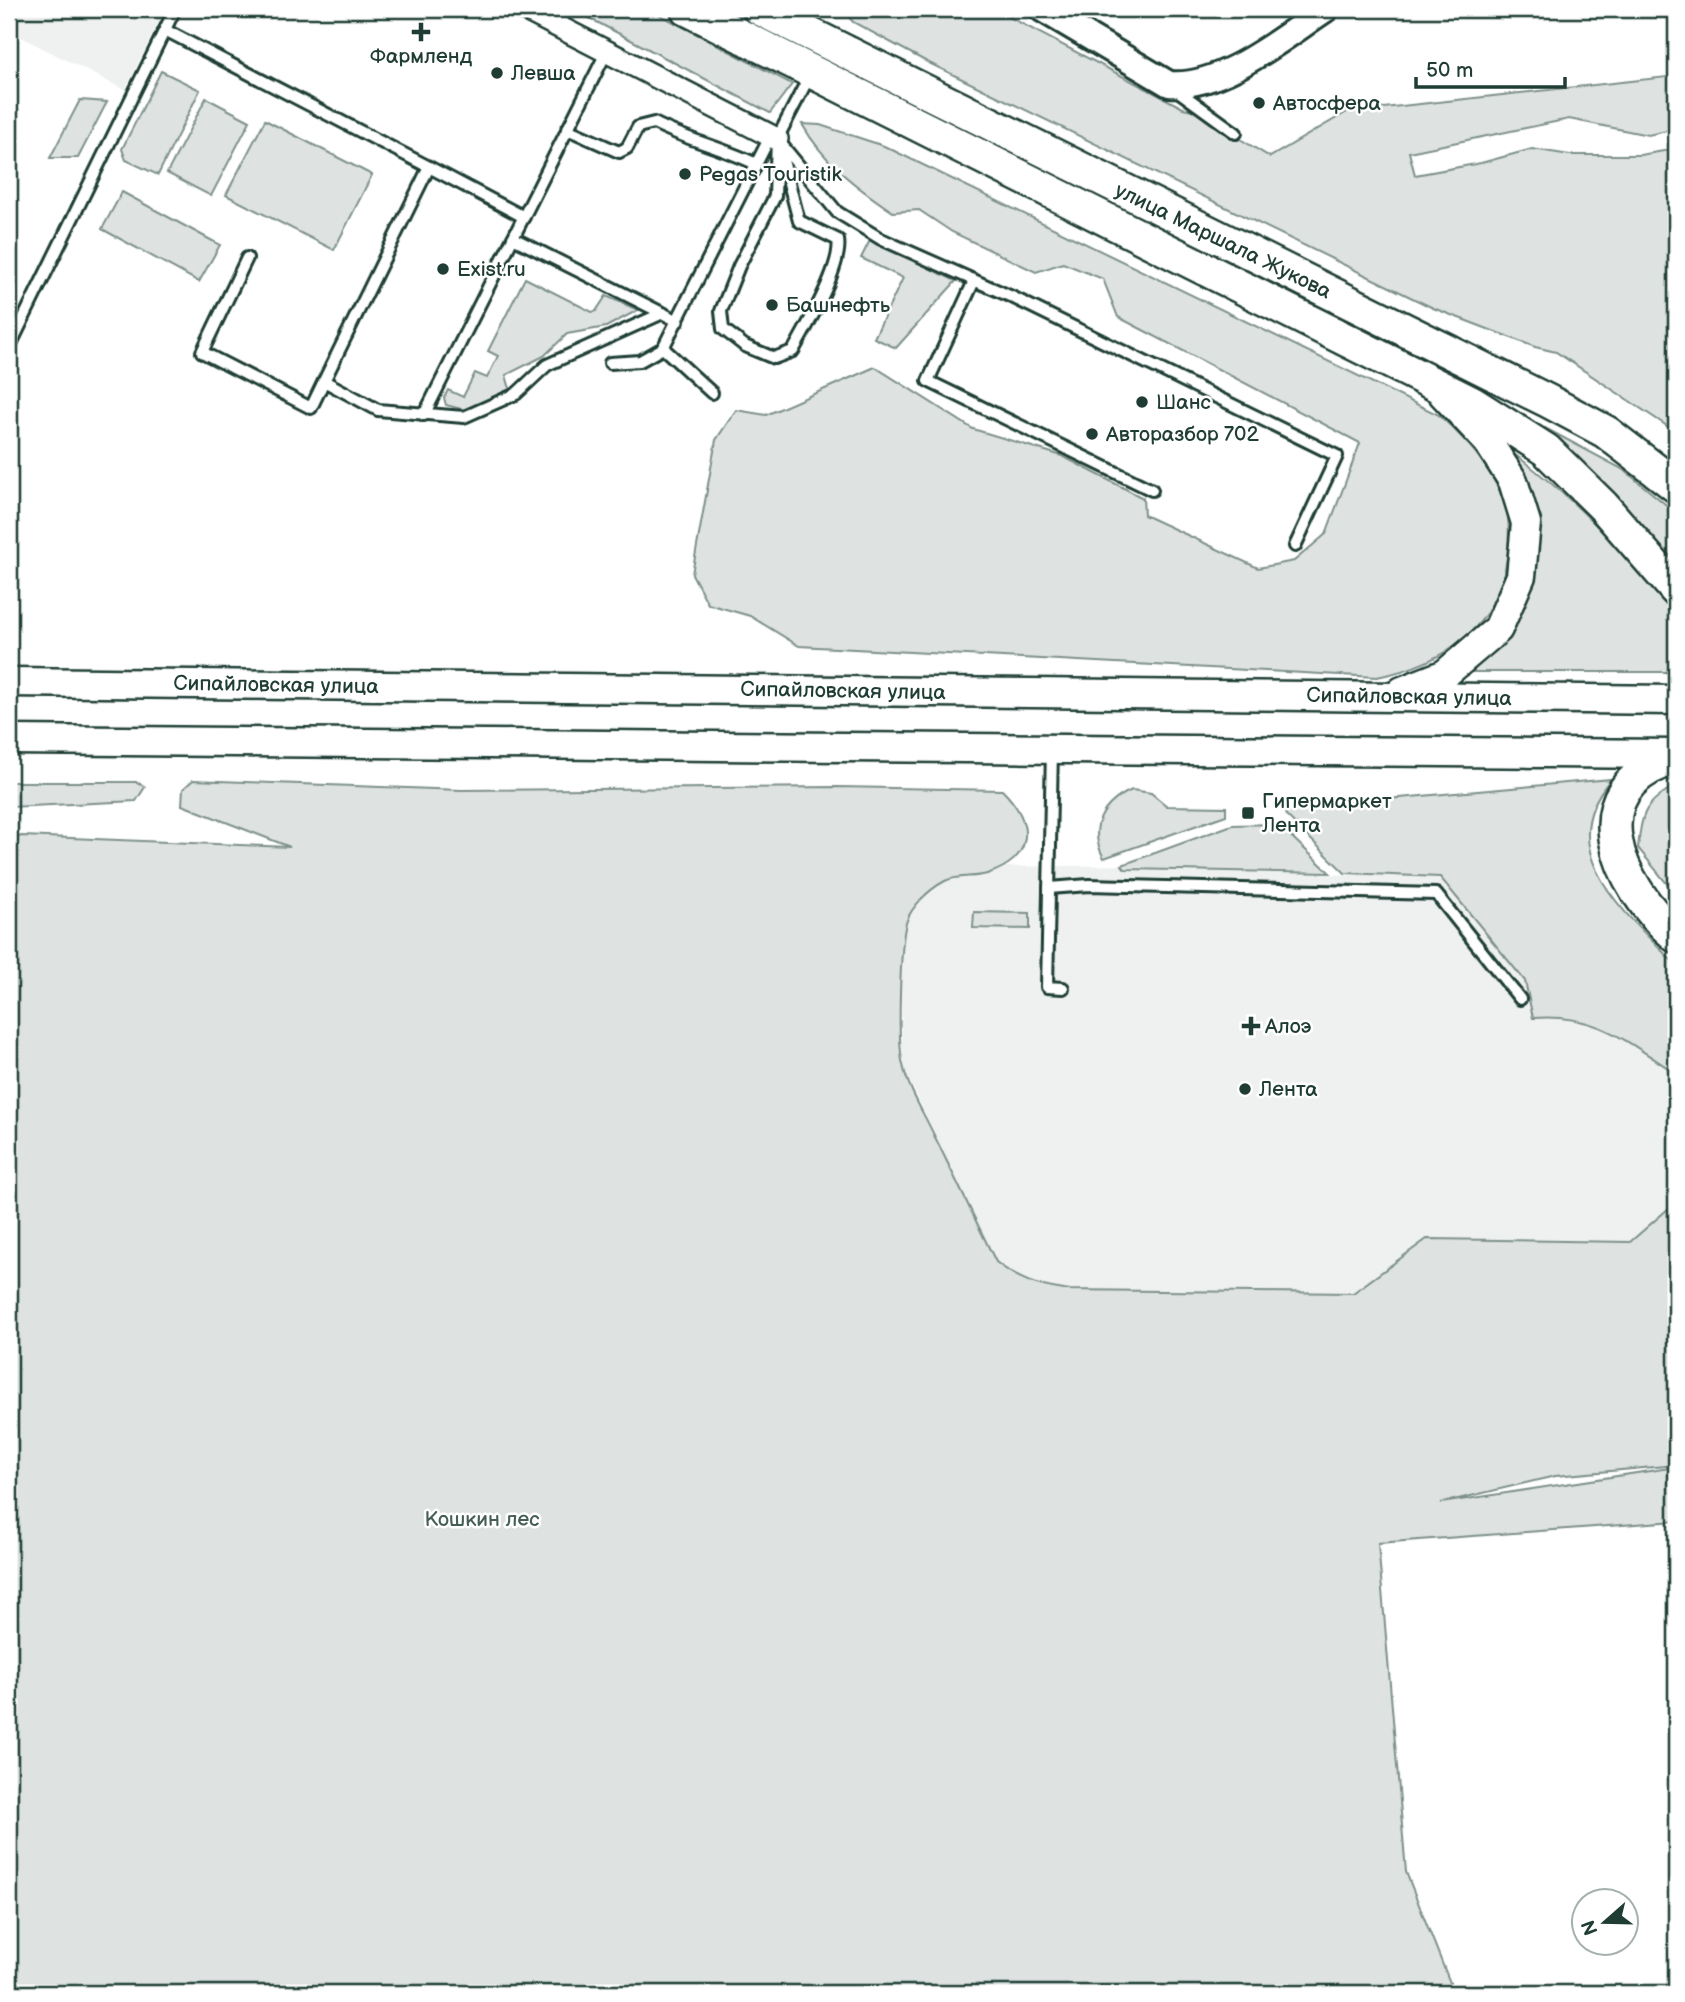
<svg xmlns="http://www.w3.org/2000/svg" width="1685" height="2002" font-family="'Balsamiq Sans',sans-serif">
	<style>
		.built { fill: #eef1f0 }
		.green { fill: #dee3e2; stroke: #7e908b; stroke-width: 2 }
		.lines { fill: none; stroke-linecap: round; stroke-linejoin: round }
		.service-casing { stroke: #1f3d34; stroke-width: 16 }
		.minor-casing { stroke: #1f3d34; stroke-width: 26 }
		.tertiary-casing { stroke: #1f3d34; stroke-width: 30 }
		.secondary-casing { stroke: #1f3d34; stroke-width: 33 }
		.primary-casing { stroke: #1f3d34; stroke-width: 37 }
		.service { stroke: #fff; stroke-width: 10 }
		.minor { stroke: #fff; stroke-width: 21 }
		.tertiary { stroke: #fff; stroke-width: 24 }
		.secondary { stroke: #fff; stroke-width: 28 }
		.primary { stroke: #fff; stroke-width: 32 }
		.poi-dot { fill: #1f3d34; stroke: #fff; stroke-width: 2.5 }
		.labels { text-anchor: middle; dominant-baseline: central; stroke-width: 5; stroke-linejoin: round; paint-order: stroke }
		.poi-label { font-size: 21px; fill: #1f3d34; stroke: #fff; text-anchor: start }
		.street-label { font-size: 21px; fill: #1f3d34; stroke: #fff }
		.park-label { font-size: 21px; fill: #455e57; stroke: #fff }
	</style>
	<rect width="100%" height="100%" fill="#fff"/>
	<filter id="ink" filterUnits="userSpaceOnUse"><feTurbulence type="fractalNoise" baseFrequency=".0143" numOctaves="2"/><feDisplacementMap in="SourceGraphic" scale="14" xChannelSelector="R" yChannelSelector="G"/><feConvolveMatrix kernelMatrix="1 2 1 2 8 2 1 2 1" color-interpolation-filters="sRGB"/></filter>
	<g filter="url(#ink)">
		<g class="built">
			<path d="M 9,9 L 165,9 L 125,90 L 9,31 Z"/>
			<path d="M 1122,865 L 1126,869 L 1440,877 L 1525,981 L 1533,1018 L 1574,1017 L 1596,1023 L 1676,1073 L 1676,1202 L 1630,1242 L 1427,1239 L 1353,1293 L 1064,1290 L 1037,1286 L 1014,1277 L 996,1262 L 902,1065 L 901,940 L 908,918 L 919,902 L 947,880 L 985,875 L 1003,867 Z"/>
		</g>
		<g class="green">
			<path d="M 572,9 L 649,9 L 792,84 L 770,113 Z"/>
			<path d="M 842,9 L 994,9 L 1183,108 L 1192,110 L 1270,157 L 1347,112 L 1676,76 L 1676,129 L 1648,135 L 1569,119 L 1409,152 L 1415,175 L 1481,163 L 1532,149 L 1570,155 L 1640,155 L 1676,149 L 1676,430 L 1673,430 L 1556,352 L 1535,347 L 1433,308 L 927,62 L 853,22 Z"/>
			<path d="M 161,71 L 200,90 L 158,175 L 126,160 L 122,149 Z"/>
			<path d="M 206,98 L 250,121 L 211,196 L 167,173 Z"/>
			<path d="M 80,100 L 107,102 L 78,158 L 50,158 Z"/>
			<path d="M 265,120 L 372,175 L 334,250 L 226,195 Z"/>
			<path d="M 802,124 L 820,125 L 884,146 L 1439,415 C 1467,441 1492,467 1505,504 C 1510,519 1509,541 1507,557 C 1498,628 1443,664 1377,677 L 799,646 L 750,616 L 708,604 L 692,574 L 716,440 L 736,410 L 766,415 L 875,367 L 973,429 L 1062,456 L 1143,498 L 1144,515 L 1258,568 L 1294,561 L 1326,534 L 1360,443 L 1118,317 L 1103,279 L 1063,263 L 1036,272 L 952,232 L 919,210 L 893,212 C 856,187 824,163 802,124 Z"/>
			<path d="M 122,192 L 220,245 L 199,282 L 102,229 Z"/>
			<path d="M 870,240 L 956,281 L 896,348 L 874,338 L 903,278 L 861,258 Z"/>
			<path d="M 525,278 L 592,312 L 596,311 L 606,296 L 638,310 L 606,327 L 567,334 L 544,356 L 506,375 L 510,389 L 465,410 L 446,405 L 444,398 L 448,390 L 463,397 L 475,373 L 487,378 L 498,356 L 488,351 Z"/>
			<path d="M 1545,428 L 1624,470 L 1676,513 L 1676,565 L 1619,501 L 1543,432 Z"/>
			<path d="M 1510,451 C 1574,497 1626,554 1676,615 L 1676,672 L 1458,672 L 1529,580 Z"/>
			<path d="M 1611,779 C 1548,851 1628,915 1676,965 L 1676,1073 C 1625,1041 1597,1013 1533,1018 L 1525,981 L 1440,877 L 1345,873 L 1286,815 L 1287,808 Z"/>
			<path d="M 193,780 L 461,790 L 838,787 L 1002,790 C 1034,822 1036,858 987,874 C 974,878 957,875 945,881 C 930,889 911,906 906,923 C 900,946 897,1043 903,1065 C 908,1088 923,1112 933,1133 C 954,1176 975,1219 996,1262 C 1017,1279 1036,1286 1064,1290 L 1353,1293 L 1427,1239 L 1630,1242 L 1676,1202 L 1676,1465 L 1555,1476 L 1441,1503 L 1676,1467 L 1676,1521 L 1378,1543 L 1406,1872 L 1454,1993 L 9,1993 L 9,839 L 22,836 L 290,847 L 182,805 L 183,789 Z"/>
			<path d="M 9,782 L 137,782 L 145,787 L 136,801 L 9,807 Z"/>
			<path d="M 1676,785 L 1676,895 L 1638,848 C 1642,812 1644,803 1676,785 Z"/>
			<path d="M 1132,790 L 1151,793 L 1167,806 L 1226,807 L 1226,815 L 1104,858 C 1087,828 1103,803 1132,790 Z"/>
			<path d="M 1278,824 L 1330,873 L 1125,869 L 1122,865 L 1232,825 Z"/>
			<path d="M 974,912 L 1030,913 L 1030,929 L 973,928 Z"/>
		</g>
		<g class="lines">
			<defs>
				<g id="service">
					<path d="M 165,30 L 429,167 L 324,381 L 378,410 L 464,417 L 516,394 L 547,365 L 663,313"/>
					<path d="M 1174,88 L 1236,133"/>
					<path d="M 567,129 L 619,152 L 627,148 L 638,127 L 654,123 C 687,140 723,148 756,164"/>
					<path d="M 777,139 L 837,212 L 881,239 L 1012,297 L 1337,456 L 1295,546"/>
					<path d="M 779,145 L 799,221 L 838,240 C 843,265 806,328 793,351 L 774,358 L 745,346 L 723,329 L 721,311 L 739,266 L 775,196 L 777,139 L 810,75"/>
					<path d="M 429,167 L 524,217"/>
					<path d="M 513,238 L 678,321"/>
					<path d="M 247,258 L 202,352 L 311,408 L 324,381"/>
					<path d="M 974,281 L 928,381 L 1152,490"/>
					<path d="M 9,348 L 175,9"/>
					<path d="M 663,348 L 712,393"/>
					<path d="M 610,363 L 640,361 L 663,348 L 771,135"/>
					<path d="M 424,415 L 607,51"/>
					<path d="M 1052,750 L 1047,987 L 1063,988"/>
					<path d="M 1049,888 L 1089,885 L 1436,894 L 1520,999"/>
				</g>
				<path id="minor" d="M 524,9 L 777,139"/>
				<path id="tertiary" d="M 1042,9 L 1169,84 C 1222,89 1283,37 1326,9"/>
				<g id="secondary">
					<path d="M 9,682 L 1676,700"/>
					<path d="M 1402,691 L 1445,674 L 1498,629 L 1521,576 L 1526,523 L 1513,481 L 1488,442 L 1443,394"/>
					<path d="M 9,740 L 1676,754"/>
				</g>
				<g id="primary">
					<path d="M 687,9 L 1472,403 L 1546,450 L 1603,506 L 1676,590"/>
					<path d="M 760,9 L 1548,401 L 1606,432 L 1676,486"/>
					<path d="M 1676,758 C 1573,786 1618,887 1676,936"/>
				</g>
			</defs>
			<use href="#service" class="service-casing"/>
			<use href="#minor" class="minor-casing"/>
			<use href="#tertiary" class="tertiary-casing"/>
			<use href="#secondary" class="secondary-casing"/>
			<use href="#primary" class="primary-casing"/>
			<use href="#service" class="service"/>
			<use href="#minor" class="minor"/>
			<use href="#tertiary" class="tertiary"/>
			<use href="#secondary" class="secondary"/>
			<use href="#primary" class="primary"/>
		</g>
	</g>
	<g class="poi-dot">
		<path d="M417.5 21.5h7v7h7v7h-7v7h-7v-7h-7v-7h7z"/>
		<circle cx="497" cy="73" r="7"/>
		<circle cx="1259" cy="103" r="7"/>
		<circle cx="685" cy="174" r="7"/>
		<circle cx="443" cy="269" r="7"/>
		<circle cx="772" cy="305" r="7"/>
		<circle cx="1142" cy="402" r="7"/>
		<circle cx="1092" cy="434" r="7"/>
		<rect x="1241" y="806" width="14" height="14" rx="3.5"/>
		<path d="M1247.5 1015.5h7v7h7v7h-7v7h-7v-7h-7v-7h7z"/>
		<circle cx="1245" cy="1089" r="7"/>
	</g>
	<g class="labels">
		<g class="poi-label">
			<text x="421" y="56" text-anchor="middle">Фармленд</text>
			<text x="511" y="73">Левша</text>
			<text x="1273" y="103">Автосфера</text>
			<text x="699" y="174">Pegas Touristik</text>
			<text x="457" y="269">Exist.ru</text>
			<text x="786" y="305">Башнефть</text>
			<text x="1156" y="402">Шанс</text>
			<text x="1106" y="434">Авторазбор 702</text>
			<text x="1262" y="801">Гипермаркет<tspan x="1262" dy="24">Лента</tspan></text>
			<text x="1265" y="1026">Алоэ</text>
			<text x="1259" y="1089">Лента</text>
		</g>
		<g class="street-label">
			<text transform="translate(1223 241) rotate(26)">улица Маршала Жукова</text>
			<text transform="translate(276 685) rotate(1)">Сипайловская улица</text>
			<text transform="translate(843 691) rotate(1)">Сипайловская улица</text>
			<text transform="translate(1409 697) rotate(1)">Сипайловская улица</text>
		</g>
		<g class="park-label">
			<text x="482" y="1519">Кошкин лес</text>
		</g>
	</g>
	<rect width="1685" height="2002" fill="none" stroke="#fff" stroke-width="35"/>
	<rect x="18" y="18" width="1650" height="1967" fill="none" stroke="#1f3d34" stroke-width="2.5" filter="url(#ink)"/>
	<g transform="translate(1605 1922) rotate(250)"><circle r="33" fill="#ffffff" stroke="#a5b1ae" stroke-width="2"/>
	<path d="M0-5L12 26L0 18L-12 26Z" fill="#1f3d34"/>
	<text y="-10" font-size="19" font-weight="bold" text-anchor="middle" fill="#1f3d34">N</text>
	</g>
	<path d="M1416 77v10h149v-10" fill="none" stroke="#1f3d34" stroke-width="3.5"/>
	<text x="1426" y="77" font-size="21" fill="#1f3d34" stroke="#ffffff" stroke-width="5" paint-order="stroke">50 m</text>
</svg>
